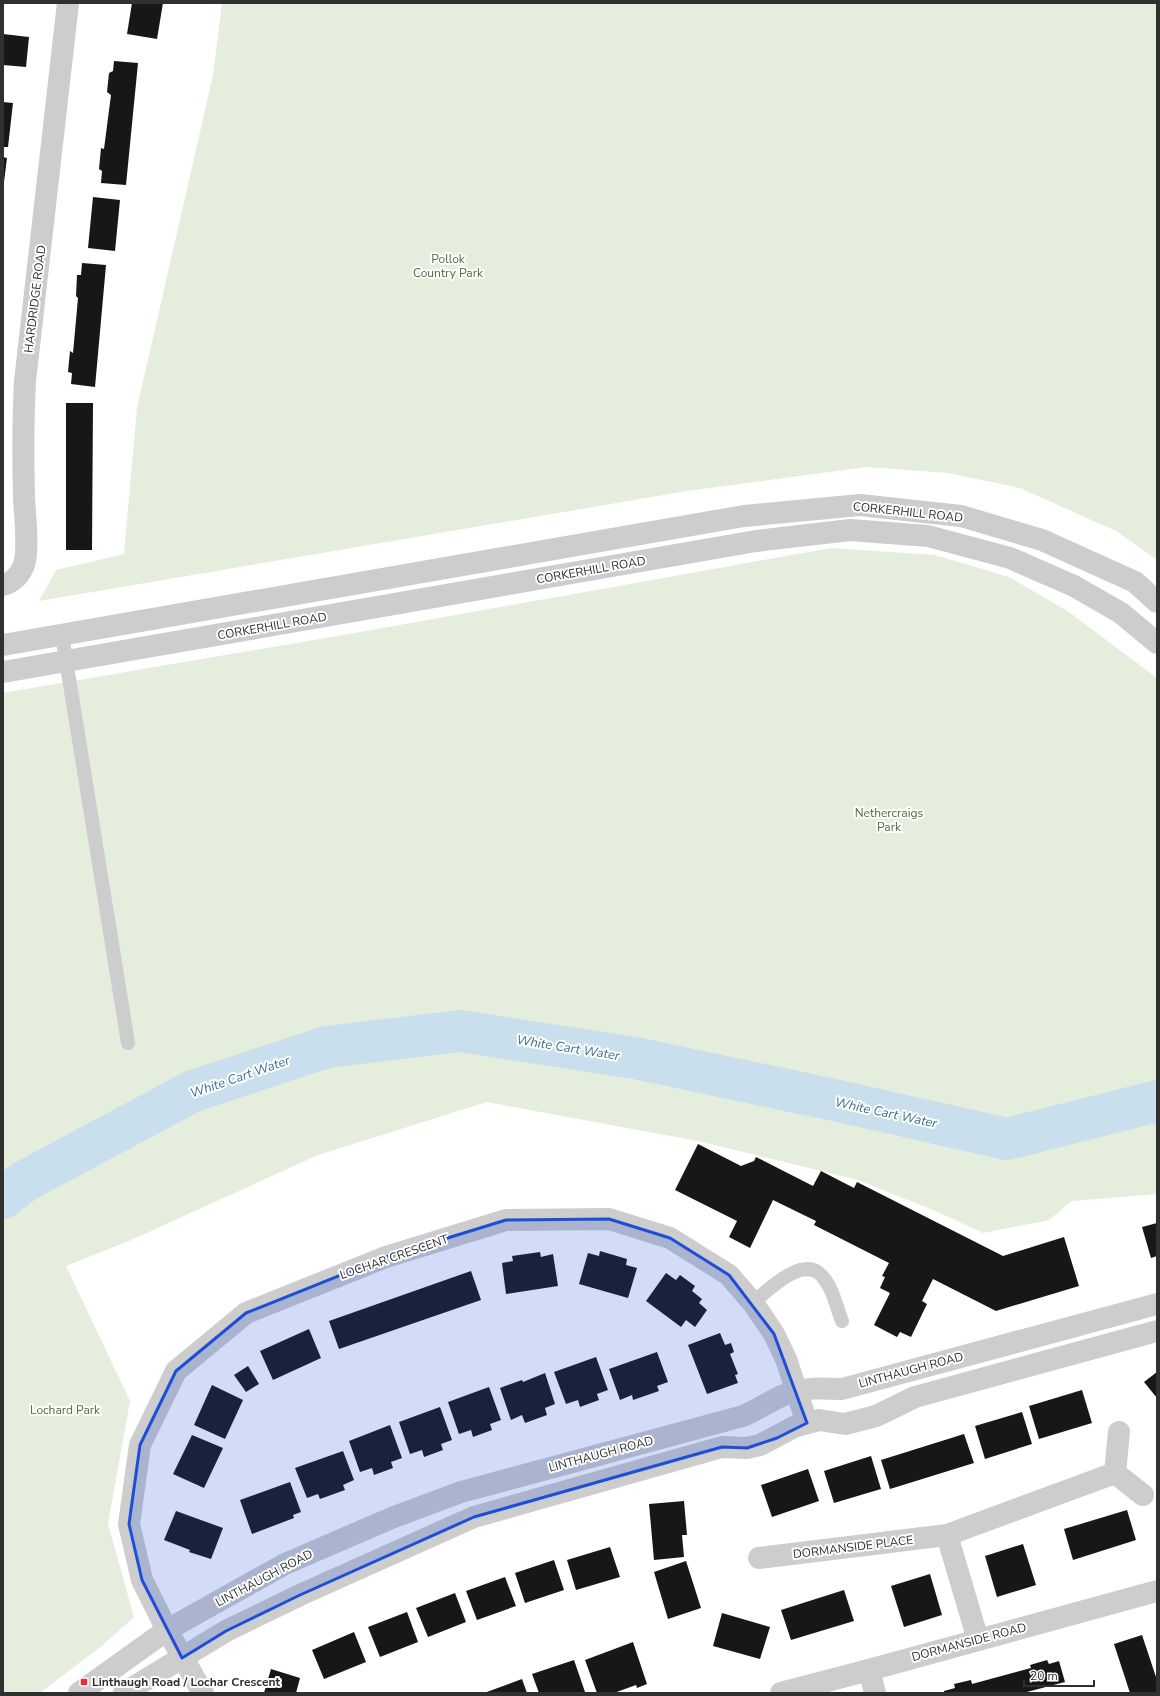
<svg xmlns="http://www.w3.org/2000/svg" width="1160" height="1696" font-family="'Nunito Sans',sans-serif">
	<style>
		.green { fill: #e5eddd }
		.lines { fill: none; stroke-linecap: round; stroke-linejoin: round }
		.river { stroke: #c9dfed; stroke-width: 42 }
		.building { fill: #171717 }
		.service { stroke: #cdcdcd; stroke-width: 14 }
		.minor { stroke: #cdcdcd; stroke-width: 22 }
		.tertiary { stroke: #cdcdcd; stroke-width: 22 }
		.marked { fill: #1d4ed8; fill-opacity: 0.2; stroke: #1d4ed8; stroke-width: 3; stroke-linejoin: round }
		.poi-dot { fill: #ec2c38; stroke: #fff; stroke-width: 1.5 }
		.labels { text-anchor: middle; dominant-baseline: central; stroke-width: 4; stroke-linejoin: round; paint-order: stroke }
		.park-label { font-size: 12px; fill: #526d3b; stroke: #fff }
		.street-label { font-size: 12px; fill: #303030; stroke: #fff }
		.poi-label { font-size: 12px; font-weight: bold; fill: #303030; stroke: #fff; text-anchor: start }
		.water-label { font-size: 13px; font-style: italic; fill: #3a7195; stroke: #fff }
	</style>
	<rect width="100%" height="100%" fill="#fff"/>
	<g class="green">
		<path d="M 222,3 L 1157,3 L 1157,560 L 1116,531 L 1020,488 L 948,473 L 867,467 L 687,491 L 39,601 L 56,570 L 124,554 L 137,408 L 213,75 Z"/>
		<path d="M 831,548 L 935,555 L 1009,577 L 1069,612 L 1157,678 L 1157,1194 L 1072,1201 L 1049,1220 L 983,1233 L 938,1212 L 858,1180 L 698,1141 L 487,1102 L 318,1155 L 131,1240 L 66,1266 L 130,1401 L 108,1524 L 134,1617 L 104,1644 L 40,1693 L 3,1693 L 3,693 L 349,634 Z"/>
	</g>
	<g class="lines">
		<path class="river" d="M 3,1198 L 25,1181 L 193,1091 L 327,1047 L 460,1031 L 635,1058 L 834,1100 L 1007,1139 L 1157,1101"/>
	</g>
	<g class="building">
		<path d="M 132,3 L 163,3 L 157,39 L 127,34 Z"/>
		<path d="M 3,34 L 29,37 L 26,67 L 3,65 Z"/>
		<path d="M 114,61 L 138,63 L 126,185 L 101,183 L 102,171 L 99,169 L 101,148 L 104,149 L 111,95 L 107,92 L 109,73 L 113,71 Z"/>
		<path d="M 3,102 L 13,103 L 8,147 L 3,147 Z"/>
		<path d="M 3,157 L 7,158 L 4,182 L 3,182 Z"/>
		<path d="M 93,197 L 120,200 L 115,251 L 88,248 Z"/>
		<path d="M 82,263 L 106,265 L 95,387 L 71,384 L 72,373 L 68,372 L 70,351 L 73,353 L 78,298 L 76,296 L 77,275 L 81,275 Z"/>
		<path d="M 66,403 L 93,403 L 92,550 L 66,550 Z"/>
		<path d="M 698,1144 L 741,1166 L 754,1161 L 756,1157 L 813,1186 L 821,1171 L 854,1188 L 857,1182 L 1003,1256 L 1064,1237 L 1079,1286 L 996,1311 L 933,1279 L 922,1301 L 927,1304 L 911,1337 L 900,1332 L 897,1337 L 874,1325 L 890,1293 L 880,1288 L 885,1277 L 882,1276 L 889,1263 L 814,1225 L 816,1221 L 773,1200 L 750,1248 L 729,1237 L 737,1221 L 675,1190 Z"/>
		<path d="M 1157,1223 L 1157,1256 L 1151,1258 L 1142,1227 Z"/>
		<path d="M 600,1251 L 627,1259 L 626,1265 L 637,1268 L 628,1298 L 579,1284 L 588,1253 L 599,1256 Z"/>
		<path d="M 540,1252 L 541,1257 L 553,1254 L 558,1286 L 506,1294 L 502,1263 L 513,1261 L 512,1256 Z"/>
		<path d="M 471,1271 L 481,1300 L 339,1349 L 329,1321 Z"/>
		<path d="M 666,1273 L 676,1280 L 680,1275 L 695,1286 L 692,1291 L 702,1299 L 699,1303 L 707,1310 L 695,1327 L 686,1320 L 681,1327 L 646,1301 Z"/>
		<path d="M 309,1329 L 321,1358 L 273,1380 L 260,1351 Z"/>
		<path d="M 720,1333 L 725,1345 L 731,1343 L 734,1352 L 730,1354 L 738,1374 L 735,1375 L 738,1383 L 707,1394 L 688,1345 Z"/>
		<path d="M 657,1352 L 668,1382 L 657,1386 L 659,1391 L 633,1400 L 632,1395 L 620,1400 L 609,1369 Z"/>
		<path d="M 596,1357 L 608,1390 L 597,1394 L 599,1400 L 580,1407 L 578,1400 L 566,1404 L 554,1372 Z"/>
		<path d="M 248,1366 L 259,1384 L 246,1392 L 234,1375 Z"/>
		<path d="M 1157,1372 L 1157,1398 L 1144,1382 Z"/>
		<path d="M 545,1373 L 555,1404 L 545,1408 L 547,1415 L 525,1423 L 522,1415 L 511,1420 L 500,1388 L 522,1380 L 523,1382 Z"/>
		<path d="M 212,1385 L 243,1400 L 225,1439 L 194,1425 Z"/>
		<path d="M 489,1387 L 501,1420 L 490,1424 L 492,1430 L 473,1437 L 471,1430 L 459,1434 L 448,1402 Z"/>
		<path d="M 1082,1390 L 1092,1423 L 1039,1439 L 1029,1406 Z"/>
		<path d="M 440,1407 L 452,1440 L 441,1444 L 443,1450 L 424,1457 L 422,1450 L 410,1454 L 399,1422 Z"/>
		<path d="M 1022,1412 L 1032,1444 L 985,1459 L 975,1426 Z"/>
		<path d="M 390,1425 L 402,1458 L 391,1462 L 393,1468 L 374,1475 L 372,1468 L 360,1472 L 349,1441 Z"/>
		<path d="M 964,1434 L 974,1463 L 890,1489 L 881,1460 Z"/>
		<path d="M 192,1435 L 223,1448 L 204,1488 L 173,1474 Z"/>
		<path d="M 343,1451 L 354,1480 L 343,1485 L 345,1490 L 320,1499 L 318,1494 L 307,1498 L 295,1468 Z"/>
		<path d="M 871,1456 L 881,1489 L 834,1503 L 824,1471 Z"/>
		<path d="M 808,1469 L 819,1501 L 772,1517 L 761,1485 Z"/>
		<path d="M 290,1482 L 301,1512 L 293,1515 L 294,1518 L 252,1534 L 240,1500 Z"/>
		<path d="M 684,1501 L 687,1535 L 682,1535 L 684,1557 L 654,1560 L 649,1504 Z"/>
		<path d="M 1127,1510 L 1136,1540 L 1073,1560 L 1064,1529 Z"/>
		<path d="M 176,1511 L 223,1528 L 211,1559 L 189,1552 L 190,1550 L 164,1540 Z"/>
		<path d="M 1023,1544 L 1036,1585 L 997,1597 L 985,1556 Z"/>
		<path d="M 610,1547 L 620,1577 L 576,1590 L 567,1560 Z"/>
		<path d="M 554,1560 L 564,1590 L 525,1603 L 515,1573 Z"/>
		<path d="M 686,1561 L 701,1608 L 668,1619 L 654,1572 Z"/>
		<path d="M 930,1574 L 942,1615 L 904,1627 L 891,1586 Z"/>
		<path d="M 505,1577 L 516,1606 L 477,1620 L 466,1591 Z"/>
		<path d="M 844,1590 L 854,1621 L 791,1640 L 781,1610 Z"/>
		<path d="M 455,1593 L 466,1622 L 428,1637 L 416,1608 Z"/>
		<path d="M 407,1612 L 418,1642 L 380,1657 L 368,1627 Z"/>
		<path d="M 722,1613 L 770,1627 L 760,1659 L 713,1646 Z"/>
		<path d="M 354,1632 L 366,1662 L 324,1679 L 312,1650 Z"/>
		<path d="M 1142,1635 L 1157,1680 L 1157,1693 L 1130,1693 L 1114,1644 Z"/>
		<path d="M 633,1642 L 647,1684 L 637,1688 L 636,1685 L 614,1693 L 597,1693 L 585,1660 Z"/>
		<path d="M 574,1660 L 585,1692 L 581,1693 L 539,1693 L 532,1674 Z"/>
		<path d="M 1047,1660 L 1049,1664 L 1059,1661 L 1065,1682 L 1023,1693 L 944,1693 L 944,1691 L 955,1688 L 954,1684 L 971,1680 L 972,1684 L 1031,1668 L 1030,1665 Z"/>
		<path d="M 271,1669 L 300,1678 L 296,1693 L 264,1693 Z"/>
		<path d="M 522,1679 L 527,1693 L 484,1693 Z"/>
	</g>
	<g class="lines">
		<g class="service">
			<path d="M 62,635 L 128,1043"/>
			<path d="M 753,1303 C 767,1291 803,1254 822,1276 C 833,1288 836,1306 842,1321"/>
		</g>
		<g class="minor">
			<path d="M 3,585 C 14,582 20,575 24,565 C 29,548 25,516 24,498 C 23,459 23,420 25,381 L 68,3"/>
			<path d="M 1119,1432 L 1115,1473 L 1143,1495"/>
			<path d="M 947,1535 L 978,1640"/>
			<path d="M 759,1558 L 947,1535 L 1115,1473"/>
			<path d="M 869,1670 L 875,1693"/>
			<path d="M 203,1693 L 167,1630 L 142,1580 L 129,1524 L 140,1445 L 176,1371 L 246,1313 L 386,1257 L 506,1220 L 609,1219 L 670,1238 L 729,1275 L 753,1303 L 774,1334 L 786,1359 L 807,1423"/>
			<path d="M 781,1693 L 869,1670 L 1157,1591"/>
		</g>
		<g class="tertiary">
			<path d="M 3,645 L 744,516 L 860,505 L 961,516 L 1042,540 L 1135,582 L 1157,602"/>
			<path d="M 3,672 L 756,541 L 850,530 L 928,536 L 1010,558 L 1074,586 L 1121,613 L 1157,643"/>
			<path d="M 79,1693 L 167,1630 L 285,1564 L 394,1517 L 461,1492 L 743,1416 C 757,1410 770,1401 784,1395 C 802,1387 823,1388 842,1389 L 1157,1304"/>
			<path d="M 124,1693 L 226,1631 L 300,1595 L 474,1517 L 722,1447 L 747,1448 L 760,1445 L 796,1426 L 819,1420 L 845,1424 L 876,1416 L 915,1397 L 1157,1331"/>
		</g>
	</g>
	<path class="marked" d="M 609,1219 L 670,1238 L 729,1275 L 774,1334 L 807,1423 L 777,1438 L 747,1448 L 722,1447 L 474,1517 L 300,1595 L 226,1631 L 182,1658 L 142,1580 L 129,1524 L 140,1445 L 176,1371 L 246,1313 L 386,1257 L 506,1220 Z"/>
	<rect class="poi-dot" x="80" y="1678" width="8" height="8" rx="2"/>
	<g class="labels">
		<g class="park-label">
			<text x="448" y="259">Pollok<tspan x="448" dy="14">Country Park</tspan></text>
			<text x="889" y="813">Nethercraigs<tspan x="889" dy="14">Park</tspan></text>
			<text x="65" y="1410">Lochard Park</text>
		</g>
		<g class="street-label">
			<text transform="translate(35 299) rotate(-83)">HARDRIDGE ROAD</text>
			<text transform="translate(908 512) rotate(6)">CORKERHILL ROAD</text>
			<text transform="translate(591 570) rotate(-10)">CORKERHILL ROAD</text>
			<text transform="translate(272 626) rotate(-10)">CORKERHILL ROAD</text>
			<text transform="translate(394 1257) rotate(-19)">LOCHAR CRESCENT</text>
			<text transform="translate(911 1370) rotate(-15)">LINTHAUGH ROAD</text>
			<text transform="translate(601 1454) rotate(-15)">LINTHAUGH ROAD</text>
			<text transform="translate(853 1547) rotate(-7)">DORMANSIDE PLACE</text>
			<text transform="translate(264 1578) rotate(-28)">LINTHAUGH ROAD</text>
			<text transform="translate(969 1642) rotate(-15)">DORMANSIDE ROAD</text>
		</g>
		<g class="poi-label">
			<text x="92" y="1682">Linthaugh Road / Lochar Crescent</text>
		</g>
		<g class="water-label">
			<text transform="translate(568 1048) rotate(9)">White Cart Water</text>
			<text transform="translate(240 1077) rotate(-19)">White Cart Water</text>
			<text transform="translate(886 1113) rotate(12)">White Cart Water</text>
		</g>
	</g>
	<rect width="1160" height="1696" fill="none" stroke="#303030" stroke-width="8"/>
	<path d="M1024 1680v6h70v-6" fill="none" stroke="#303030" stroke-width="2"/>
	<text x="1030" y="1680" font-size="12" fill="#303030" stroke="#ffffff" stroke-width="3" paint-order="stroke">20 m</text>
</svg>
